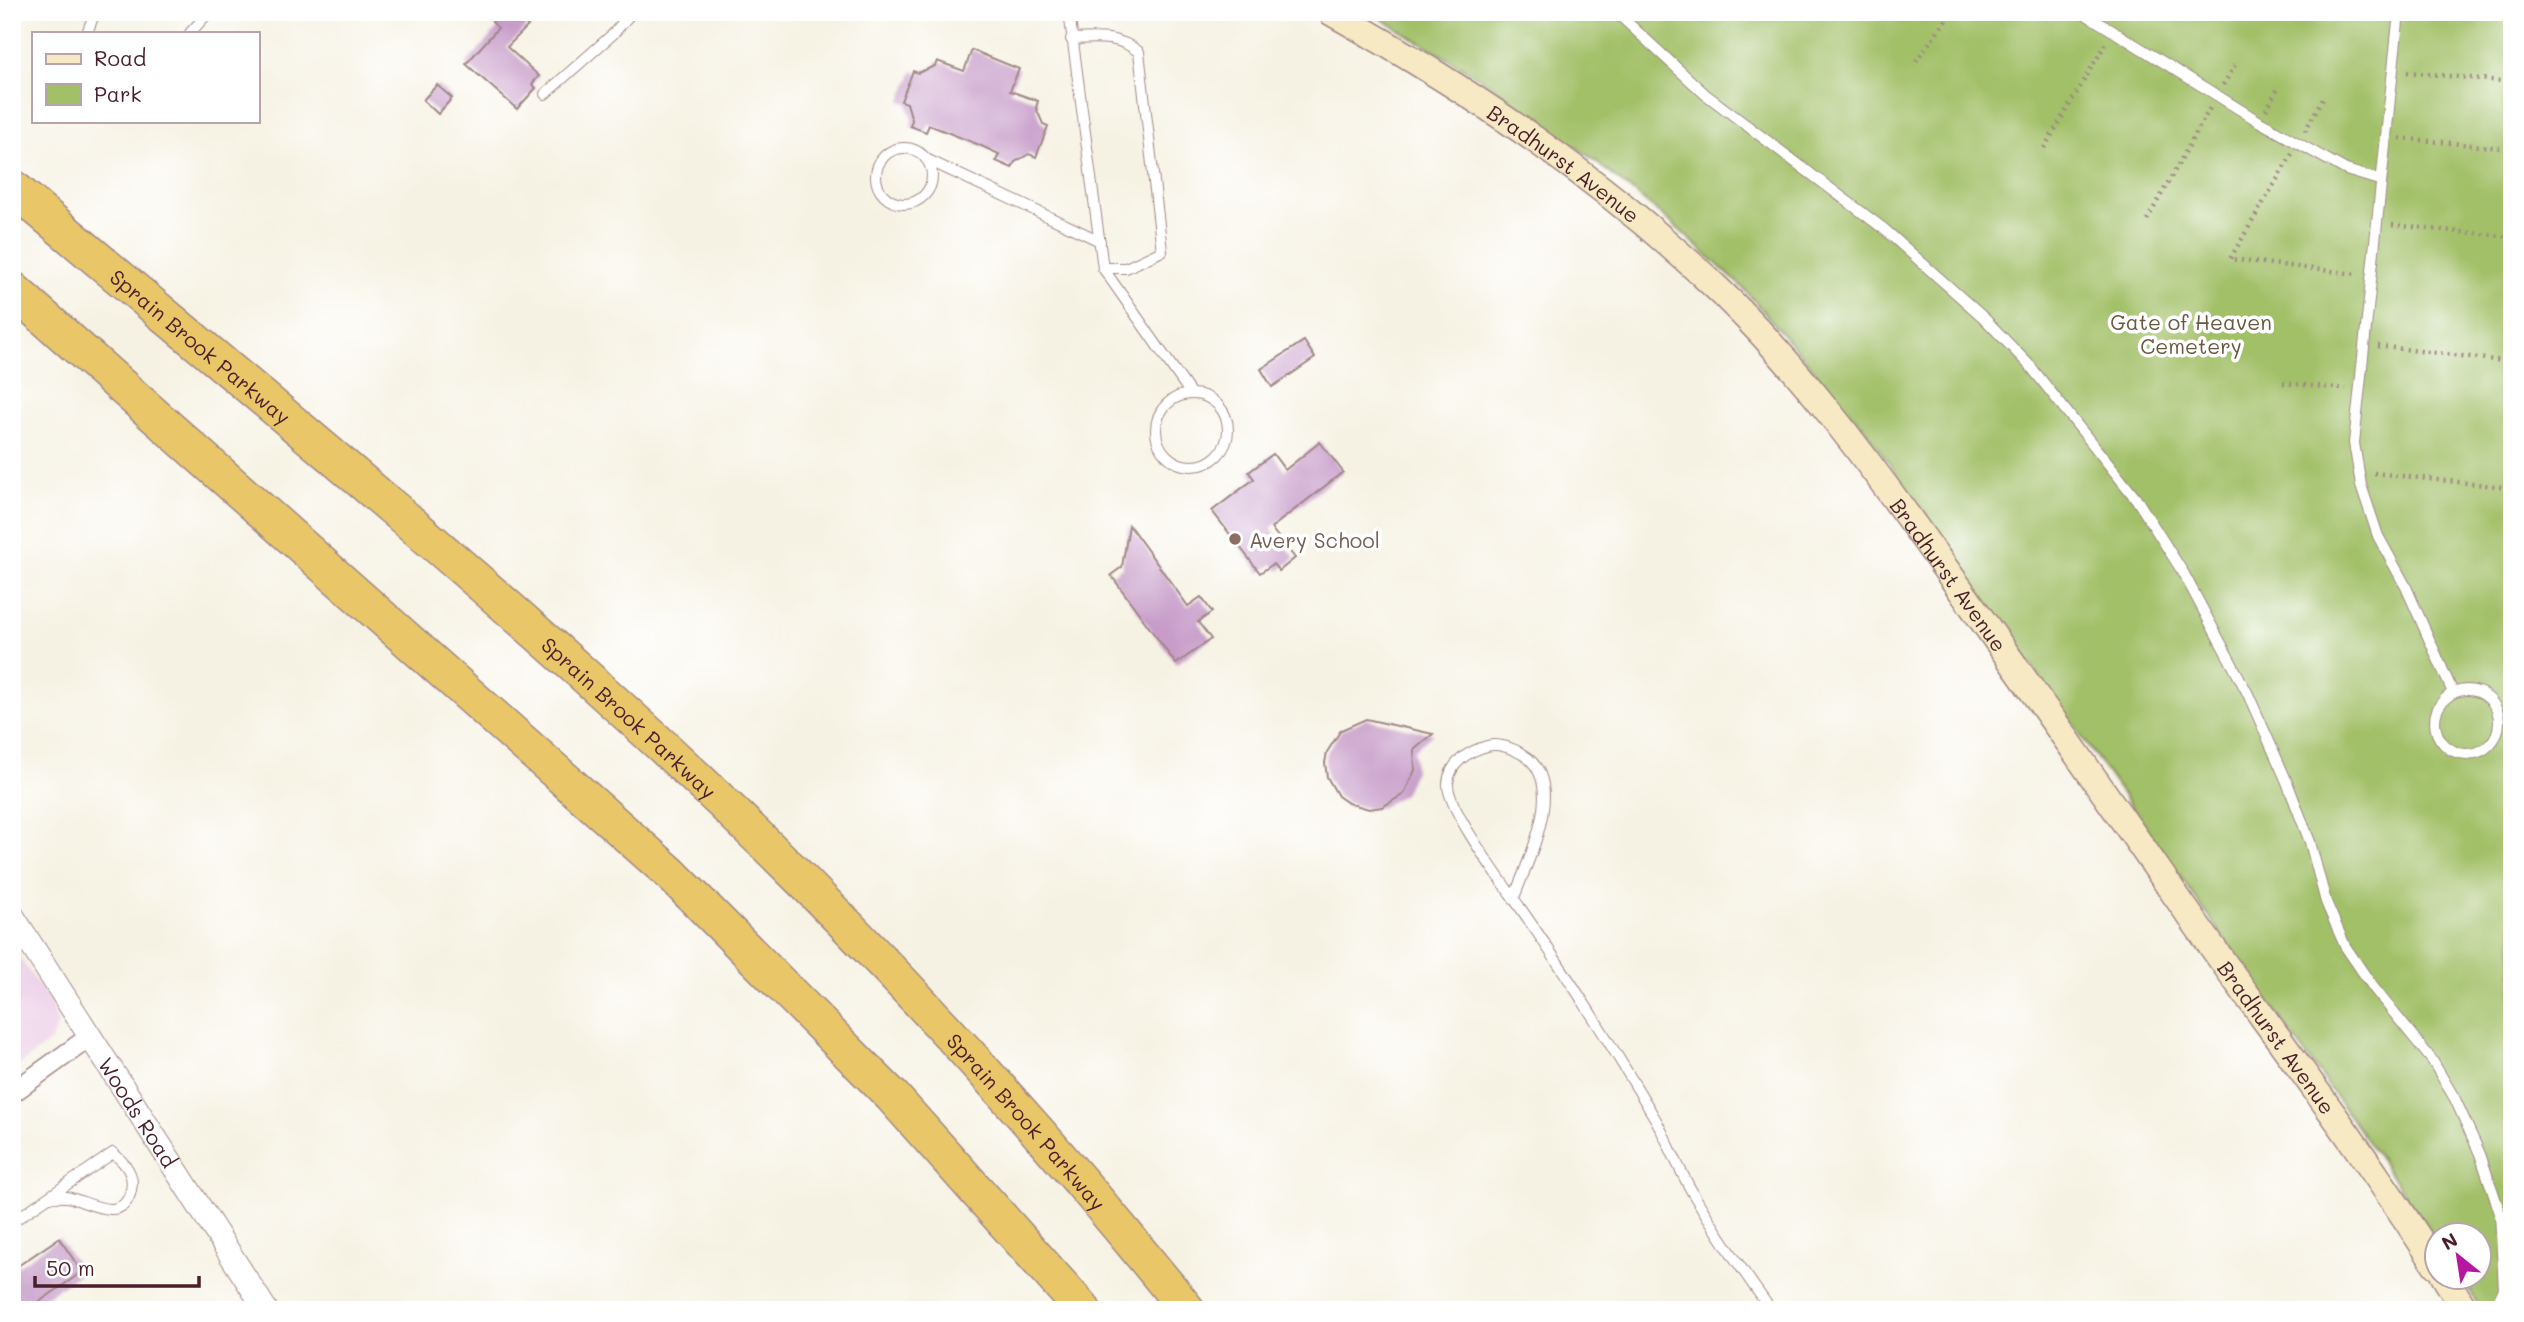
<svg xmlns="http://www.w3.org/2000/svg" width="2524" height="1322" font-family="Mali,sans-serif">
	<style>
		.built { fill: #edd1e9 }
		.green { fill: #a2c068; stroke: #76704a; stroke-width: 2 }
		.building { fill: #c79cc9 }
		.lines { fill: none; stroke-linecap: round; stroke-linejoin: round }
		.service-casing { stroke: #a08887; stroke-width: 12 }
		.minor-casing { stroke: #a08887; stroke-width: 22 }
		.tertiary-casing { stroke: #a08887; stroke-width: 25 }
		.secondary-casing { stroke: #a08887; stroke-width: 29 }
		.motorway-casing { stroke: #a08887; stroke-width: 38 }
		.path { stroke: #a08887; stroke-width: 4.5; stroke-dasharray: 2 5; stroke-linecap: butt }
		.service { stroke: #fff; stroke-width: 10 }
		.minor { stroke: #fff; stroke-width: 19 }
		.tertiary { stroke: #fff; stroke-width: 23 }
		.secondary { stroke: #f6e9c3; stroke-width: 26 }
		.motorway { stroke: #e9c769; stroke-width: 35 }
		.education-dot { fill: #8d6e63; stroke: #fff; stroke-width: 2.5 }
		.labels { text-anchor: middle; dominant-baseline: central; stroke-width: 7; stroke-linejoin: round; paint-order: stroke }
		.street-label { font-size: 21px; fill: #4a1f2b; stroke: #fff }
		.park-label { font-size: 21px; fill: #695740; stroke: #fff }
		.education-label { font-size: 21px; fill: #785e54; stroke: #fff; text-anchor: start }
	</style>
	<rect width="100%" height="100%" fill="#fff"/>
	<filter id="ink" filterUnits="userSpaceOnUse"><feTurbulence type="fractalNoise" baseFrequency=".0143" numOctaves="2"/><feDisplacementMap in="SourceGraphic" scale="14" xChannelSelector="R" yChannelSelector="G"/><feConvolveMatrix kernelMatrix="1 2 1 2 8 2 1 2 1" color-interpolation-filters="sRGB"/></filter>
	<filter id="wash" filterUnits="userSpaceOnUse"><feTurbulence type="fractalNoise" baseFrequency=".00686" numOctaves="4" result="noise"/><feDisplacementMap in="SourceGraphic" scale="28" xChannelSelector="R" yChannelSelector="G"/><feGaussianBlur stdDeviation="1.57" result="paint"/><feColorMatrix in="noise" values="0 0 0 0 0 0 0 0 0 0 0 0 0 0 0 0 0 1.4 0 .05"/><feComposite in="paint" operator="in"/></filter>
	<g filter="url(#wash)">
		<rect width="100%" height="100%" fill="#f6f2e3"/>
		<path class="built" d="M 12,947 L 50,1002 L 58,1023 L 51,1041 L 12,1070 Z"/>
		<path class="green" d="M 1370,12 L 2512,12 L 2512,1310 L 2480,1310 L 2463,1277 L 2478,1276 L 2478,1234 L 2436,1234 L 2436,1239 L 1864,428 L 1743,288 L 1673,224 L 1591,158 L 1491,85 Z"/>
		<g id="blocks">
			<g class="building">
				<path d="M 502,12 L 515,12 L 528,26 L 507,47 L 539,76 L 532,84 L 536,88 L 517,109 L 466,64 L 498,28 L 492,22 Z"/>
				<path d="M 972,50 L 1019,69 L 1010,91 L 1038,101 L 1036,108 L 1043,124 L 1048,126 L 1036,157 L 1029,154 L 1015,162 L 1012,168 L 996,161 L 999,154 L 977,144 L 929,125 L 926,132 L 910,126 L 912,120 L 907,103 L 901,101 L 913,71 L 918,73 L 935,66 L 937,61 L 964,71 Z"/>
				<path d="M 437,85 L 452,98 L 438,114 L 423,100 Z"/>
				<path d="M 1304,341 L 1315,358 L 1272,387 L 1261,369 Z"/>
				<path d="M 1320,442 L 1343,472 L 1271,528 L 1295,558 L 1279,571 L 1273,564 L 1260,573 L 1212,511 L 1254,479 L 1249,472 L 1273,454 L 1285,470 Z"/>
				<path d="M 1129,525 L 1188,606 L 1201,597 L 1212,612 L 1198,622 L 1211,639 L 1176,664 L 1111,575 L 1122,567 Z"/>
				<path d="M 1366,719 L 1433,734 L 1414,750 L 1415,770 L 1404,794 L 1382,807 L 1369,809 L 1348,803 L 1338,796 L 1327,777 L 1325,763 L 1327,752 L 1341,730 Z"/>
				<path d="M 59,1238 L 82,1272 L 39,1302 L 44,1310 L 12,1310 L 12,1270 Z"/>
			</g>
		</g>
	</g>
	<g filter="url(#ink)">
		<use href="#blocks" fill-opacity="0" stroke="#a08887" stroke-width="2"/>
		<g class="lines">
			<defs>
				<g id="service">
					<path d="M 1069,12 L 1103,268 L 1191,394"/>
					<path d="M 1616,12 L 1705,94 L 1884,229 L 1984,318 L 2031,367 L 2137,500 L 2184,574 L 2248,694 L 2287,782 L 2310,842 L 2326,902 L 2345,946 L 2373,987 L 2432,1060 L 2455,1099 L 2480,1154 L 2500,1213 L 2504,1289 L 2494,1310"/>
					<path d="M 2082,12 L 2260,122 L 2346,170 L 2379,180"/>
					<path d="M 2399,12 L 2354,443 L 2361,485 L 2378,536 L 2406,587 L 2453,693"/>
					<path d="M 87,33 L 95,12"/>
					<path d="M 190,33 L 209,12"/>
					<path d="M 1071,39 C 1096,38 1118,35 1139,52 L 1162,251 L 1126,268 L 1103,268"/>
					<path d="M 545,94 L 613,34 L 632,12"/>
					<circle cx="904" cy="176" r="28"/>
					<path d="M 926,159 L 1100,241"/>
					<circle cx="1192" cy="430" r="36"/>
					<circle cx="2467" cy="722" r="32"/>
					<path d="M 1514,898 C 1528,859 1569,781 1522,754 C 1513,748 1498,743 1487,746 C 1469,751 1449,763 1448,784 C 1447,809 1503,883 1519,906 C 1568,976 1613,1047 1656,1120 C 1670,1146 1681,1175 1697,1200 C 1720,1238 1745,1274 1771,1310"/>
					<path d="M 12,1222 L 113,1153 C 125,1163 135,1174 131,1190 C 124,1224 90,1203 71,1198 C 64,1196 56,1197 49,1197"/>
				</g>
				<path id="minor" d="M 12,1093 L 91,1036"/>
				<g id="tertiary">
					<path id="s1" d="M 12,915 L 266,1310"/>
				</g>
				<g id="secondary">
					<path id="s2" d="M 1331,12 C 1472,91 1606,181 1723,294 C 1804,373 1871,465 1937,557 C 2015,665 2091,774 2167,883 C 2256,1011 2352,1134 2436,1265"/>
					<path d="M 2444,1276 L 2465,1310"/>
				</g>
				<g id="motorway">
					<path id="s3" d="M 12,187 C 214,358 419,525 615,703 C 822,889 1013,1093 1187,1310"/>
					<path d="M 12,289 L 670,873 L 892,1096 L 1083,1310"/>
				</g>
			</defs>
			<use href="#service" class="service-casing"/>
			<use href="#minor" class="minor-casing"/>
			<use href="#tertiary" class="tertiary-casing"/>
			<use href="#secondary" class="secondary-casing"/>
			<use href="#motorway" class="motorway-casing"/>
			<g class="path">
				<path d="M 2353,12 L 2384,15"/>
				<path d="M 1916,61 L 1952,12"/>
				<path d="M 2407,72 L 2512,82"/>
				<path d="M 2223,85 L 2237,62"/>
				<path d="M 2266,110 L 2279,86"/>
				<path d="M 2305,131 L 2323,98"/>
				<path d="M 2400,138 L 2512,149"/>
				<path d="M 2044,148 L 2106,43"/>
				<path d="M 2292,154 L 2230,259 L 2356,274"/>
				<path d="M 2147,220 L 2210,108"/>
				<path d="M 2392,225 L 2512,237"/>
				<path d="M 2378,346 L 2512,362"/>
				<path d="M 2283,383 L 2346,389"/>
				<path d="M 2374,473 L 2512,488"/>
				<path d="M 2497,711 L 2512,704"/>
			</g>
			<use href="#service" class="service"/>
			<use href="#minor" class="minor"/>
			<use href="#tertiary" class="tertiary"/>
			<use href="#secondary" class="secondary"/>
			<use href="#motorway" class="motorway"/>
		</g>
	</g>
	<circle class="education-dot" cx="1235" cy="539" r="7"/>
	<g class="labels">
		<g class="street-label">
			<text stroke="none"><textPath href="#s2" startOffset="278">Bradhurst Avenue</textPath></text>
			<text stroke="none"><textPath href="#s3" startOffset="247">Sprain Brook Parkway</textPath></text>
			<text stroke="none"><textPath href="#s2" startOffset="845">Bradhurst Avenue</textPath></text>
			<text stroke="none"><textPath href="#s3" startOffset="814">Sprain Brook Parkway</textPath></text>
			<text stroke="none"><textPath href="#s2" startOffset="1412">Bradhurst Avenue</textPath></text>
			<text stroke="none"><textPath href="#s1" startOffset="234">Woods Road</textPath></text>
			<text stroke="none"><textPath href="#s3" startOffset="1381">Sprain Brook Parkway</textPath></text>
		</g>
		<g class="park-label">
			<text x="2191" y="321">Gate of Heaven<tspan x="2191" dy="24">Cemetery</tspan></text>
		</g>
		<g class="education-label">
			<text x="1249" y="539">Avery School</text>
		</g>
	</g>
	<rect width="2524" height="1322" fill="none" stroke="#fff" stroke-width="42"/>
	<rect x="32" y="32" width="228" height="91" fill="#ffffff" stroke="#b7a5aa" stroke-width="2"/>
	<rect x="46" y="54" width="35" height="10" fill="#f6e9c3" stroke="#b7a5aa" stroke-width="2"/>
	<text x="94" y="66" font-size="21" fill="#4a1f2b">Road</text>
	<rect x="46" y="84" width="35" height="21" fill="#a2c068" stroke="#b7a5aa" stroke-width="2"/>
	<text x="94" y="102" font-size="21" fill="#4a1f2b">Park</text>
	<g transform="translate(2458 1256) rotate(330)"><circle r="33" fill="#ffffff" stroke="#b7a5aa" stroke-width="2"/>
	<path d="M0-5L12 26L0 18L-12 26Z" fill="#b5179e"/>
	<text y="-10" font-size="19" font-weight="bold" text-anchor="middle" fill="#4a1f2b">N</text>
	</g>
	<path d="M35 1276v10h164v-10" fill="none" stroke="#4a1f2b" stroke-width="3.5"/>
	<text x="46" y="1276" font-size="21" fill="#4a1f2b" stroke="#ffffff" stroke-width="5" paint-order="stroke">50 m</text>
</svg>
